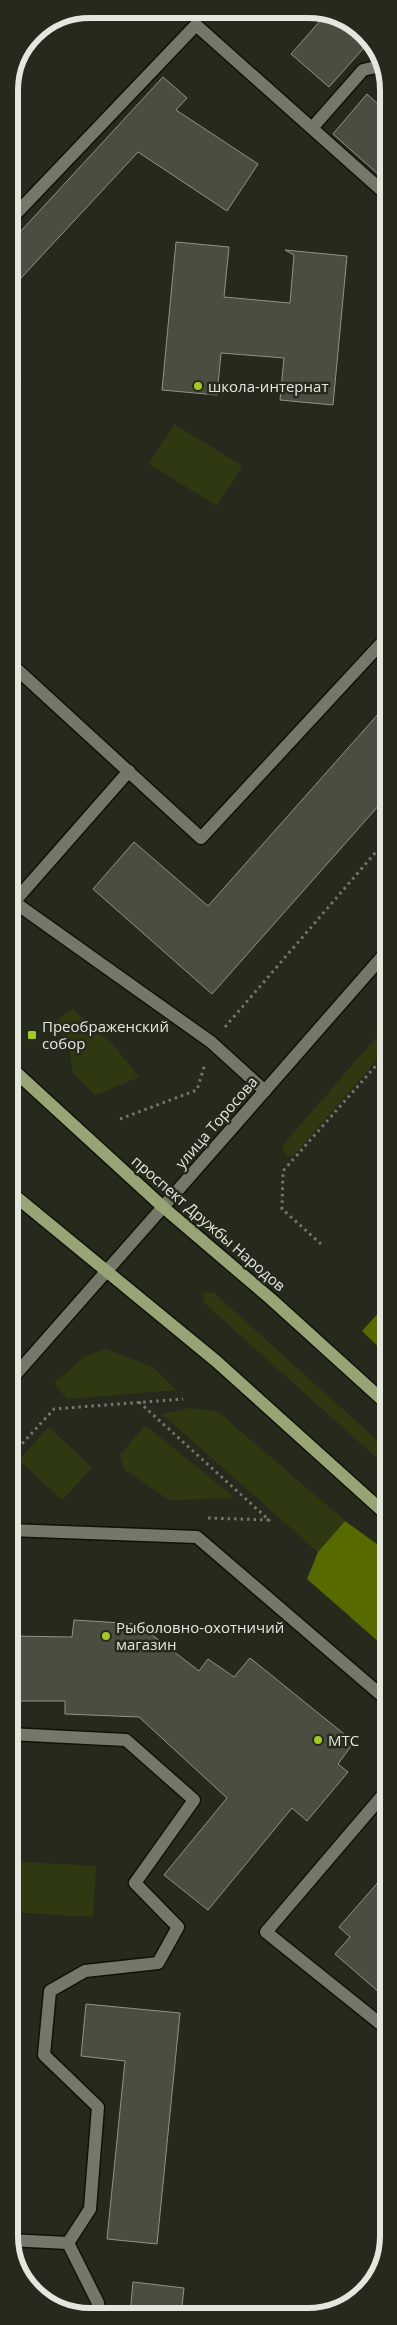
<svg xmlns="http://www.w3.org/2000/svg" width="397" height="2325" font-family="'Open Sans',sans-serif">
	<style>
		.green { fill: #2f3911 }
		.forest { fill: #566a00 }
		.building { fill: #4a4e40; stroke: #8f9484 }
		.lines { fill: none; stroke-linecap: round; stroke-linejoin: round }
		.lane-casing { stroke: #0f1206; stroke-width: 15 }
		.street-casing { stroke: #0f1206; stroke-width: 15 }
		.secondary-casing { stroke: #0f1206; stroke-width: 15 }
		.primary-casing { stroke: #0f1206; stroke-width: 15 }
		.path { stroke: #74776b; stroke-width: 3; stroke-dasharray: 2.5 4; stroke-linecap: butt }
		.lane { stroke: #737868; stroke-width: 12 }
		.street { stroke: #737868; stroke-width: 12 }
		.secondary { stroke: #737868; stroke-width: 12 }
		.primary { stroke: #97a576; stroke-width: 12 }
		.poi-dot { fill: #a5c822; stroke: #262a1c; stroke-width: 2 }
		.labels { text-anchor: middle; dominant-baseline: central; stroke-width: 5; stroke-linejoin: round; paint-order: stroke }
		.poi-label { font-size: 15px; fill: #e4e7de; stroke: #262a1c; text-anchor: start }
		.street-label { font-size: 15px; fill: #e4e7de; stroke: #262a1c }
		.rim { fill: none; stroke: #e4e7de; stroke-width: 6 }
	</style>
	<rect width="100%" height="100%" fill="#262a1c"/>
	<g class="green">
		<path d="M 174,424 L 242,466 L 217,506 L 149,464 Z"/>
		<path d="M 72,1009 L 113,1045 L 139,1077 L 96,1095 L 73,1074 L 68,1041 L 51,1025 Z"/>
		<path d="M 388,1024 L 388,1047 L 293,1156 L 286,1155 L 282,1146 Z"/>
		<path d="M 213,1292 L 388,1450 L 388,1468 L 203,1302 L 204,1293 Z"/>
		<path d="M 106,1349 L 153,1367 L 176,1390 L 67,1399 L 54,1383 L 86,1356 Z"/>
		<path d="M 190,1408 L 217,1411 L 345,1521 L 318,1552 L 162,1414 Z"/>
		<path d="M 145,1425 L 235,1498 L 169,1500 L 124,1469 L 120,1455 Z"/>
		<path d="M 49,1427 L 92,1468 L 62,1500 L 19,1460 Z"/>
		<path d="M 9,1861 L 96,1866 L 93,1917 L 9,1912 Z"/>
	</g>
	<g class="forest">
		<path d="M 381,1310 L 388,1316 L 388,1356 L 362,1331 Z"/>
		<path d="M 345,1521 L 385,1550 L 388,1555 L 388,1650 L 307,1579 L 318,1552 Z"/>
	</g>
	<g class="building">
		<path d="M 328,12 L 368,37 L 370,41 L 329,87 L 291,54 Z"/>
		<path d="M 163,77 L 187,98 L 176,110 L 258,164 L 227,211 L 138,152 L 9,291 L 9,244 Z"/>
		<path d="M 367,94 L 388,113 L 388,183 L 333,134 Z"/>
		<path d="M 176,242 L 229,247 L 224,297 L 290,303 L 294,255 L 285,250 L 347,256 L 333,405 L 280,400 L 284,358 L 221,353 L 217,395 L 162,390 Z"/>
		<path d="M 388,703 L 388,795 L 212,994 L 93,889 L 134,842 L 208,906 Z"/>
		<path d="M 74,1620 L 138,1624 L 199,1671 L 208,1659 L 234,1677 L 250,1658 L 354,1742 L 338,1764 L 348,1772 L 307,1821 L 292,1808 L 208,1910 L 164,1875 L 227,1798 L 139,1717 L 65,1714 L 65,1701 L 9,1701 L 9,1636 L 72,1637 Z"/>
		<path d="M 388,1871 L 388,2000 L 335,1954 L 350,1937 L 339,1927 Z"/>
		<path d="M 86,2004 L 180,2013 L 157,2244 L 107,2239 L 125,2061 L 81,2056 Z"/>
		<path d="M 133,2282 L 184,2288 L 181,2315 L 130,2314 Z"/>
	</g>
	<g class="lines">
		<defs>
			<g id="lane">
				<path d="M 312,128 L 363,70 L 380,66"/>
				<path d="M 9,221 L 196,25 L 388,196"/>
				<path d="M 9,662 L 201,838 L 388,636"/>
				<path d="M 129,771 L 14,902 L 211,1042 L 265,1091"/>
				<path d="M 9,1530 L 197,1537 L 388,1701"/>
				<path d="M 9,1734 L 126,1740 L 194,1800 L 135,1883 L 178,1927 L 158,1963 L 85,1971 L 50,1991 L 44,2055 L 98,2107 L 90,2209 L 68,2243 L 9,2240"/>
				<path d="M 388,1789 L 266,1932 L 388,2030"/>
				<path d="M 68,2243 L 98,2303 L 97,2314"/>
			</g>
			<path id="street" d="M 163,1207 L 388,950"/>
			<path id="secondary" d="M 9,1382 L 163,1207"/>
			<g id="primary">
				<path d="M 9,1066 L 163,1207 L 271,1299 L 388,1405"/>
				<path d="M 9,1191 L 216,1361 L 388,1516"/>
			</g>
		</defs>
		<use href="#lane" class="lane-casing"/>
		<use href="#street" class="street-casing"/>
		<use href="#secondary" class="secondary-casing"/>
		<use href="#primary" class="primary-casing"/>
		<g class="path">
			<path d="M 225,1027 L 388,838"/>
			<path d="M 120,1119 L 197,1090 L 205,1064"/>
			<path d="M 321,1244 L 282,1209 L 283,1171 L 388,1052"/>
			<path d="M 139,1402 L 269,1520 L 207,1518"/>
			<path d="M 9,1458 L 54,1409 L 183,1399"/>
		</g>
		<use href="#lane" class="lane"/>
		<use href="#street" class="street"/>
		<use href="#secondary" class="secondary"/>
		<use href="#primary" class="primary"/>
	</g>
	<g class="poi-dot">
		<circle cx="198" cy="386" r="5"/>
		<rect x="27" y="1030" width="10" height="10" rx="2.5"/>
		<circle cx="106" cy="1636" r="5"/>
		<circle cx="318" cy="1740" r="5"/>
	</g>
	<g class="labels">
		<g class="poi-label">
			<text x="208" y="386">школа-интернат</text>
			<text x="42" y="1026">Преображенский<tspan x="42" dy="17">собор</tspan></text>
			<text x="116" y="1627">Рыболовно-охотничий<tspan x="116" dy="17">магазин</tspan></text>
			<text x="328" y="1740">МТС</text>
		</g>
		<g class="street-label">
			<text transform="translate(216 1122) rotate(-49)">улица Торосова</text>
			<text transform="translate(209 1223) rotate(41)">проспект Дружбы Народов</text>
		</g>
	</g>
	<path d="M0 0H397V2325H0ZM90 18H308A72 72 0 0 1 380 90V2236A72 72 0 0 1 308 2308H90A72 72 0 0 1 18 2236V90A72 72 0 0 1 90 18Z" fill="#262a1c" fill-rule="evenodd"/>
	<path class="rim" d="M90 18H308A72 72 0 0 1 380 90V2236A72 72 0 0 1 308 2308H90A72 72 0 0 1 18 2236V90A72 72 0 0 1 90 18Z"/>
</svg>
